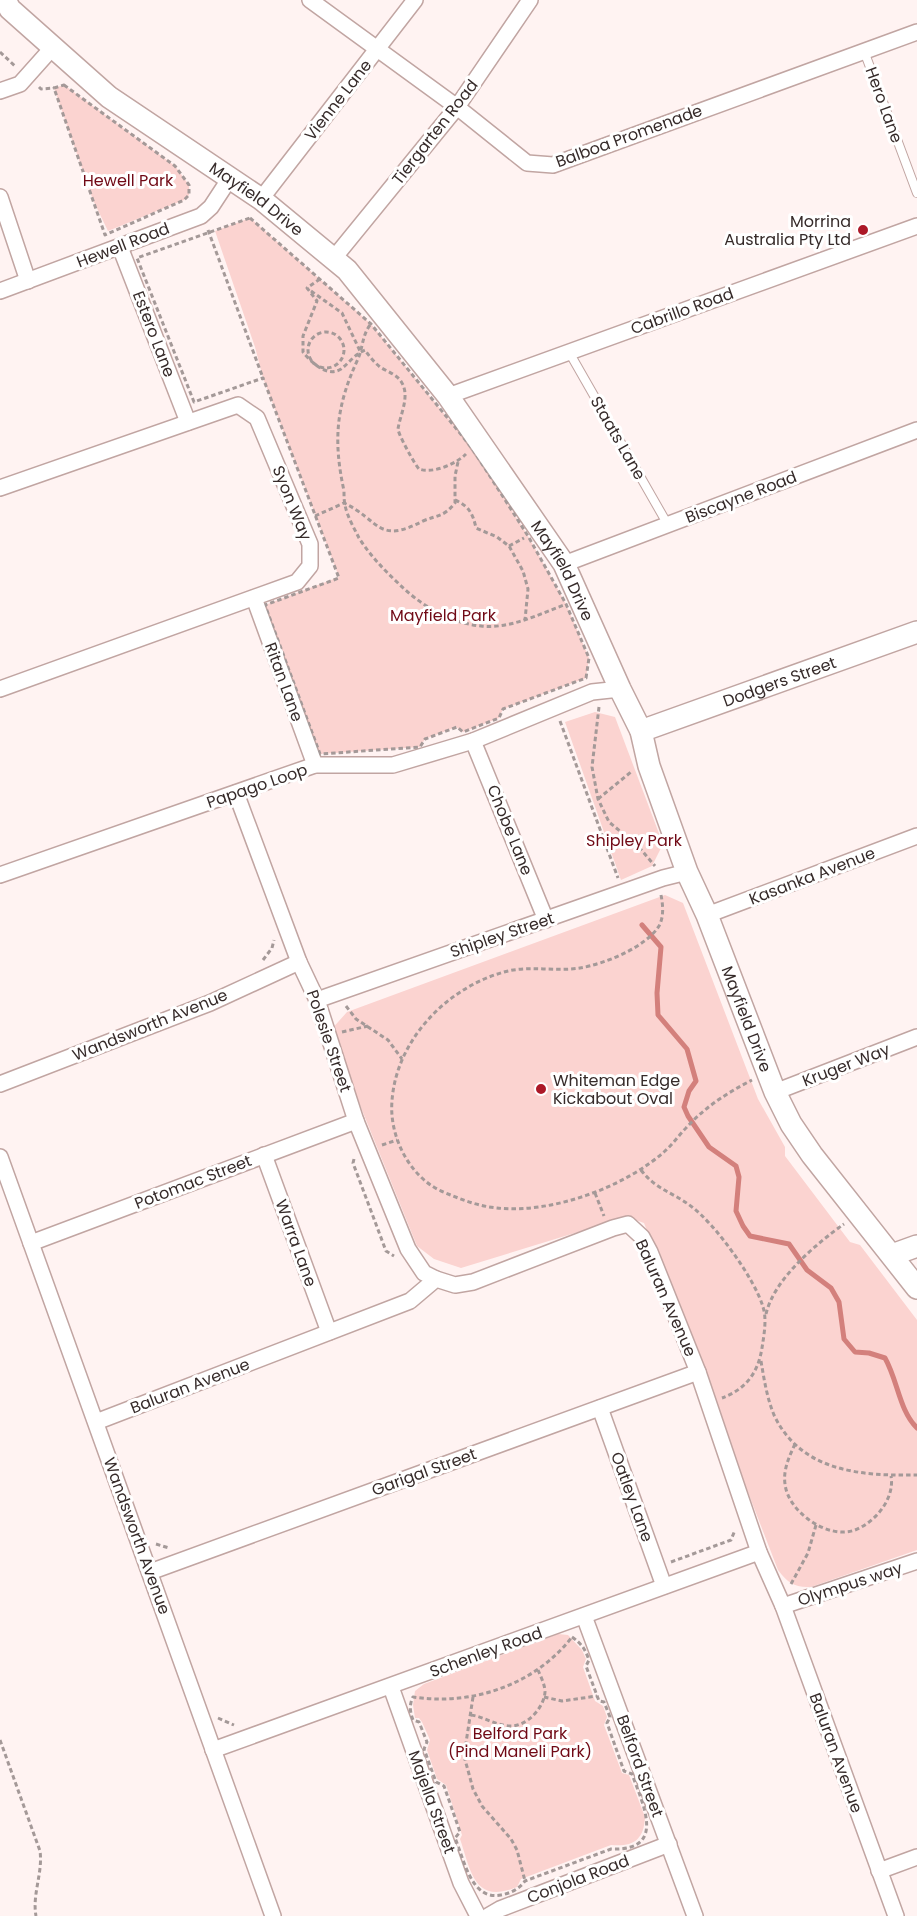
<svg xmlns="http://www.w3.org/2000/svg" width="917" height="1916" font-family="Poppins,sans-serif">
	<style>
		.green { fill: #fbd3d0 }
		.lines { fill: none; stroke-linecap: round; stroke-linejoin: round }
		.stream { stroke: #d3807c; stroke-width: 5 }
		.lane-casing { stroke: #c1a5a2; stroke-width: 10 }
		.street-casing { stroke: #c1a5a2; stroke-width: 18 }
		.secondary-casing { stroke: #c1a5a2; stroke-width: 24 }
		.path { stroke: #a49998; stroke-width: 3; stroke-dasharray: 4.5 3; stroke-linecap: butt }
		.lane { stroke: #fff; stroke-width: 8 }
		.street { stroke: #fff; stroke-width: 15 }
		.secondary { stroke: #fff; stroke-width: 21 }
		.poi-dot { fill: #ac1827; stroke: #fff; stroke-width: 2 }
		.labels { text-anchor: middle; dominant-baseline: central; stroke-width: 6; stroke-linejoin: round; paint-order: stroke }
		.street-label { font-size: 16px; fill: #362b2a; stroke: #fff }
		.park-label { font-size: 16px; fill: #700915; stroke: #fff }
		.poi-label { font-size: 16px; fill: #362b2a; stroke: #fff; text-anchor: end }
	</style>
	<rect width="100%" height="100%" fill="#fff3f2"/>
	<g class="green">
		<path d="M 64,85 L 175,166 L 189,185 L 189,195 L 184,200 L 108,231 L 93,200 L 54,88 Z"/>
		<path d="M 250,218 L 371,324 L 472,448 L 528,536 L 566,604 L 589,658 L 586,678 L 503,709 L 499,718 L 463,732 L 456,727 L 425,739 L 420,747 L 320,754 L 265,605 L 339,577 L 263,378 L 255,347 L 215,231 Z"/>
		<path d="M 595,712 L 615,717 L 663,844 L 652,866 L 621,880 L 565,722 Z"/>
		<path d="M 665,895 L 683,903 L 758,1099 L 785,1147 L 785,1156 L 850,1242 L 860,1245 L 917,1320 L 917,1550 L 811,1587 C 795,1588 788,1583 778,1570 L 644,1223 L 627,1217 L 461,1268 L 434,1259 L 417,1246 L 330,1031 L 347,1012 Z"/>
		<path d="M 558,1634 L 568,1635 L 582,1650 L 586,1659 L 583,1667 L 595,1701 L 603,1706 L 607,1717 L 604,1725 L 622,1773 L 629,1775 L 645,1817 C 644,1841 632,1847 611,1845 L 521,1879 L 517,1887 C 474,1905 471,1871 460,1839 L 462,1835 L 446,1785 L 437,1779 L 427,1750 L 430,1740 L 422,1722 L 419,1718 L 415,1718 L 413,1705 L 415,1691 L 424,1684 Z"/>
	</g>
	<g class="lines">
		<path class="stream" d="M 642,925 L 661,947 L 657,993 L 658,1015 L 687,1049 L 696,1081 L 689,1091 L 684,1107 L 688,1116 L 709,1147 L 736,1166 L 739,1177 L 736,1211 L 743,1226 L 750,1236 L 789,1244 L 807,1270 L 831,1288 L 839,1302 L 844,1339 L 855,1352 L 869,1353 L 885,1358 C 898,1381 899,1410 917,1428"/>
		<defs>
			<g id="lane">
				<path d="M 864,51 L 917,193"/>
				<path d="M 569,352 L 668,525"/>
			</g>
			<g id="street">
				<path d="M 310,0 L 457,107 L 527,163 L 553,165 L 917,32"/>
				<path d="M 0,91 L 20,84 L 53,47"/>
				<path d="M 0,197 L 28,281"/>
				<path d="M 261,199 L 415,0"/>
				<path d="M 120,247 L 188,422"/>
				<path d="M 334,258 L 457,107 L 530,0"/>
				<path d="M 0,291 L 201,216 L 211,207 L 230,178"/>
				<path d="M 448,396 L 917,226"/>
				<path d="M 0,488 L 238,405 L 257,418 L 310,544 L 310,566 L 297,582 L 0,689"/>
				<path d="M 564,564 L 917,430"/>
				<path d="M 254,598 L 315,765"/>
				<path d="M 473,741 L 546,920"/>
				<path d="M 236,793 L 299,962 L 317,1000 L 356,1121 L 408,1249 L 424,1273 L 436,1279"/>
				<path d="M 0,875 L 315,765 L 393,765 L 473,741 L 592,692 L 620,689"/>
				<path d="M 707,915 L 917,836"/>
				<path d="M 317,1000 L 663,878 L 687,872"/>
				<path d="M 0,1084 L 210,1003 L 299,962"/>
				<path d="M 775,1092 L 917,1037"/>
				<path d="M 264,1155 L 329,1332"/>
				<path d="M 0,1157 L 273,1916"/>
				<path d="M 31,1243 L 356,1121"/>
				<path d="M 600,1408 L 664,1586"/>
				<path d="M 96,1422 L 410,1301 L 436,1279 L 455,1285 L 473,1282 L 613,1228 L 628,1224 L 642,1237 L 650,1252 L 698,1372 L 759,1552 L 783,1606 L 896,1916"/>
				<path d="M 150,1572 L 698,1372"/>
				<path d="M 783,1606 L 917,1561"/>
				<path d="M 584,1616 L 695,1916"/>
				<path d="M 391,1687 L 461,1883 L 478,1916"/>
				<path d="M 213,1750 L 759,1552"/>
				<path d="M 879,1871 L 917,1857"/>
				<path d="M 488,1916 L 500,1909 L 669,1844"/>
			</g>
			<g id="secondary">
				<path id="s1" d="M 5,0 L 10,9 L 109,97 L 261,199 L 347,270 L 448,396 L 564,564 L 620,689 L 641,731 L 649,766 L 687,872 L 707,915 L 775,1092 L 791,1124 L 812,1155 L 917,1288"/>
				<path id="s2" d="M 641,731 L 917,632"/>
				<path d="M 892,1255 L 917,1246"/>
			</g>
		</defs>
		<use href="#lane" class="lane-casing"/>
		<use href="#street" class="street-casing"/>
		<use href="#secondary" class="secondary-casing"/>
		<g class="path">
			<path d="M 0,52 L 16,67"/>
			<path d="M 64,85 L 175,166 L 189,185 L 189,195 L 184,200 L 105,235 L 54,88 Z"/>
			<path d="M 39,87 L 41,89 L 54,88"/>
			<path d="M 250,218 L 371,324 L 472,448 L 528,536 L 566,604 L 589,658 L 586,678 L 503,709 L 499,718 L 463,732 L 457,727 L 425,739 L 420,747 L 320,754 L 265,605 L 339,578 L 263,378 L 194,402 L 137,258 Z"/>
			<path d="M 208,230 L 263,378"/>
			<path d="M 320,279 L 307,288 L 317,301 L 303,336 L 303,352 C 311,362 327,378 341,369 C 349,363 355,354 365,350 C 369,356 374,362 380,367 C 388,372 398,375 402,383 C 410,397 400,415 398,429 C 398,434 415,465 419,469 C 433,474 456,464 466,454"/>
			<path d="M 311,291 L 342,313 L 360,351"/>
			<path d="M 370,325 C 362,336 363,347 358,359 C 336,406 333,440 344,491 C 344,496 344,500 345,505 C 347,516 354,528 359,538 C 370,555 383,569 398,583 C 420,605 450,623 481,626 C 510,629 537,615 564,605"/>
			<circle cx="326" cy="350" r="18"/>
			<path d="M 455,500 C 469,506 473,514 476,528 L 497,537 L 509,546 L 523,571 L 528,589 L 525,620"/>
			<path d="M 315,516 L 344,503 C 380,520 377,545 423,521 C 437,515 444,517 455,503 L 455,476 L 458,462"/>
			<path d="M 509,546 L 524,538"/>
			<path d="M 599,707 L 592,767 L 598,799 L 609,822 L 638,846 L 655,866"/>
			<path d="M 560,721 L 618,878"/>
			<path d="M 598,799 L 631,772"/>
			<path d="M 661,895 C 663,905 664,917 659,926 C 645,948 604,964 580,968 C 555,972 529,965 504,972 C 446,988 396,1041 392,1101 C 389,1136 409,1176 441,1191 C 460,1199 477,1206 497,1208 C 552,1214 625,1187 665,1151 C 673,1144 679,1135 686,1128 C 705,1107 727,1093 752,1080"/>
			<path d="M 263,960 L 272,948 L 274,940"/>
			<path d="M 346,1006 L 356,1019 L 388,1040 L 402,1059"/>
			<path d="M 342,1032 L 368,1026"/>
			<path d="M 382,1145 L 397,1140"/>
			<path d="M 354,1159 L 353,1163 L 386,1251 L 394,1256"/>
			<path d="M 641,1170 C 656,1190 673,1192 692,1207 C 715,1224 755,1279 763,1307 C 767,1319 764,1335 762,1348 C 758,1373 746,1389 722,1398"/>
			<path d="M 595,1193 L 604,1216"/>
			<path d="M 766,1314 C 774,1279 816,1244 844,1224"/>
			<path d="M 761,1361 C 764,1379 767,1398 774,1415 C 801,1472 861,1476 917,1475"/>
			<path d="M 795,1444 C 789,1457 783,1470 785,1484 C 788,1512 828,1540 855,1530 C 876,1522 895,1498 891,1476"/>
			<path d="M 156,1544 L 169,1548"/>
			<path d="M 671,1562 L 731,1540 L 735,1530"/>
			<path d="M 791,1584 L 808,1553 L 816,1525"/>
			<path d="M 572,1637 C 582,1644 585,1649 589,1660 L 586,1666 L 599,1701 L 604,1702 L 610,1717 L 607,1723 L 624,1771 L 632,1774 C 643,1805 667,1851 611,1849 L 525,1881 C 519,1889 511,1893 501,1895 C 471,1901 464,1859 455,1838 L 460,1832 L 444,1786 L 436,1782 L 424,1749 L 427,1742 L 419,1722 L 413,1720 C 410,1712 409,1705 413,1697 C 472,1706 535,1685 572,1637 Z"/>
			<path d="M 473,1697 L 464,1756 L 469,1774 L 473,1789 L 482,1806 L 511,1839 L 517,1850 L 525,1881"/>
			<path d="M 544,1697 L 562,1701 L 597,1696"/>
			<path d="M 471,1715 C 485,1717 496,1726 511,1726 C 527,1726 544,1708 545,1692 C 545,1685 541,1677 538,1670"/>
			<path d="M 218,1718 L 234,1725"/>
			<path d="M 0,1740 L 40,1851 C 43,1873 32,1894 36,1916"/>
		</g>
		<use href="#lane" class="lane"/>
		<use href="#street" class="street"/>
		<use href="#secondary" class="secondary"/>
	</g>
	<g class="poi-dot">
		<circle cx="863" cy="230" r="6"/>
		<circle cx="541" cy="1089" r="6"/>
	</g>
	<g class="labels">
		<g class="street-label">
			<text transform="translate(338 100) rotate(-52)">Vienne Lane</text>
			<text transform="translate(884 105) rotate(70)">Hero Lane</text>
			<text transform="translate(435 132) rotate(-52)">Tiergarten Road</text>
			<text transform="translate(629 136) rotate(-20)">Balboa Promenade</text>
			<text stroke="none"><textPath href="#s1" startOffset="322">Mayfield Drive</textPath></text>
			<text transform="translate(123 245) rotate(-21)">Hewell Road</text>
			<text transform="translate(682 311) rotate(-20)">Cabrillo Road</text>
			<text transform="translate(154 334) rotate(69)">Estero Lane</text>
			<text transform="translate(618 438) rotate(60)">Staats Lane</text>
			<text transform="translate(741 497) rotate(-21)">Biscayne Road</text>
			<text transform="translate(292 503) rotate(68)">Syon Way</text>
			<text stroke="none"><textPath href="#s1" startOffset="808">Mayfield Drive</textPath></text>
			<text transform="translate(284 682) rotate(70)">Ritan Lane</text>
			<text stroke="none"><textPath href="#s2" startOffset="147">Dodgers Street</textPath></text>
			<text transform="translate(257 786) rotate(-19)">Papago Loop</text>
			<text transform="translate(510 830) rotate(68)">Chobe Lane</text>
			<text transform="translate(812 876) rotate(-21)">Kasanka Avenue</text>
			<text transform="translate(502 935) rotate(-19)">Shipley Street</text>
			<text stroke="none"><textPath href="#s1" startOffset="1294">Mayfield Drive</textPath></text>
			<text transform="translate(150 1025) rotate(-22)">Wandsworth Avenue</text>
			<text transform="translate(329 1041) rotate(71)">Polesie Street</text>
			<text transform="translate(846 1065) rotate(-21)">Kruger Way</text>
			<text transform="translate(193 1182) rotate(-21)">Potomac Street</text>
			<text transform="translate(296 1243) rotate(70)">Warra Lane</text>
			<text transform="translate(666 1298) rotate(66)">Baluran Avenue</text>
			<text transform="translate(190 1386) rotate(-21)">Baluran Avenue</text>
			<text transform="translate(424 1472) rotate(-20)">Garigal Street</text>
			<text transform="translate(632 1497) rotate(70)">Oatley Lane</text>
			<text transform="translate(137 1536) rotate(70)">Wandsworth Avenue</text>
			<text transform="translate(850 1584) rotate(-18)">Olympus way</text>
			<text transform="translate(486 1652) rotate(-20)">Schenley Road</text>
			<text transform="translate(836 1753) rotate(70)">Baluran Avenue</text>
			<text transform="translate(640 1766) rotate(70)">Belford Street</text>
			<text transform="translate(432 1802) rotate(70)">Majella Street</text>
			<text transform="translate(578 1879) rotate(-21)">Conjola Road</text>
		</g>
		<g class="park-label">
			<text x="128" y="180">Hewell Park</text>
			<text x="443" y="615">Mayfield Park</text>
			<text x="634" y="840">Shipley Park</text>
			<text x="520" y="1733">Belford Park<tspan x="520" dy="18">(Pind Maneli Park)</tspan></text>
		</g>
		<g class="poi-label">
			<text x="851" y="221">Morrina<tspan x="851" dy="18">Australia Pty Ltd</tspan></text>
			<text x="553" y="1080" text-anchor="start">Whiteman Edge<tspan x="553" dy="18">Kickabout Oval</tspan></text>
		</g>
	</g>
</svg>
